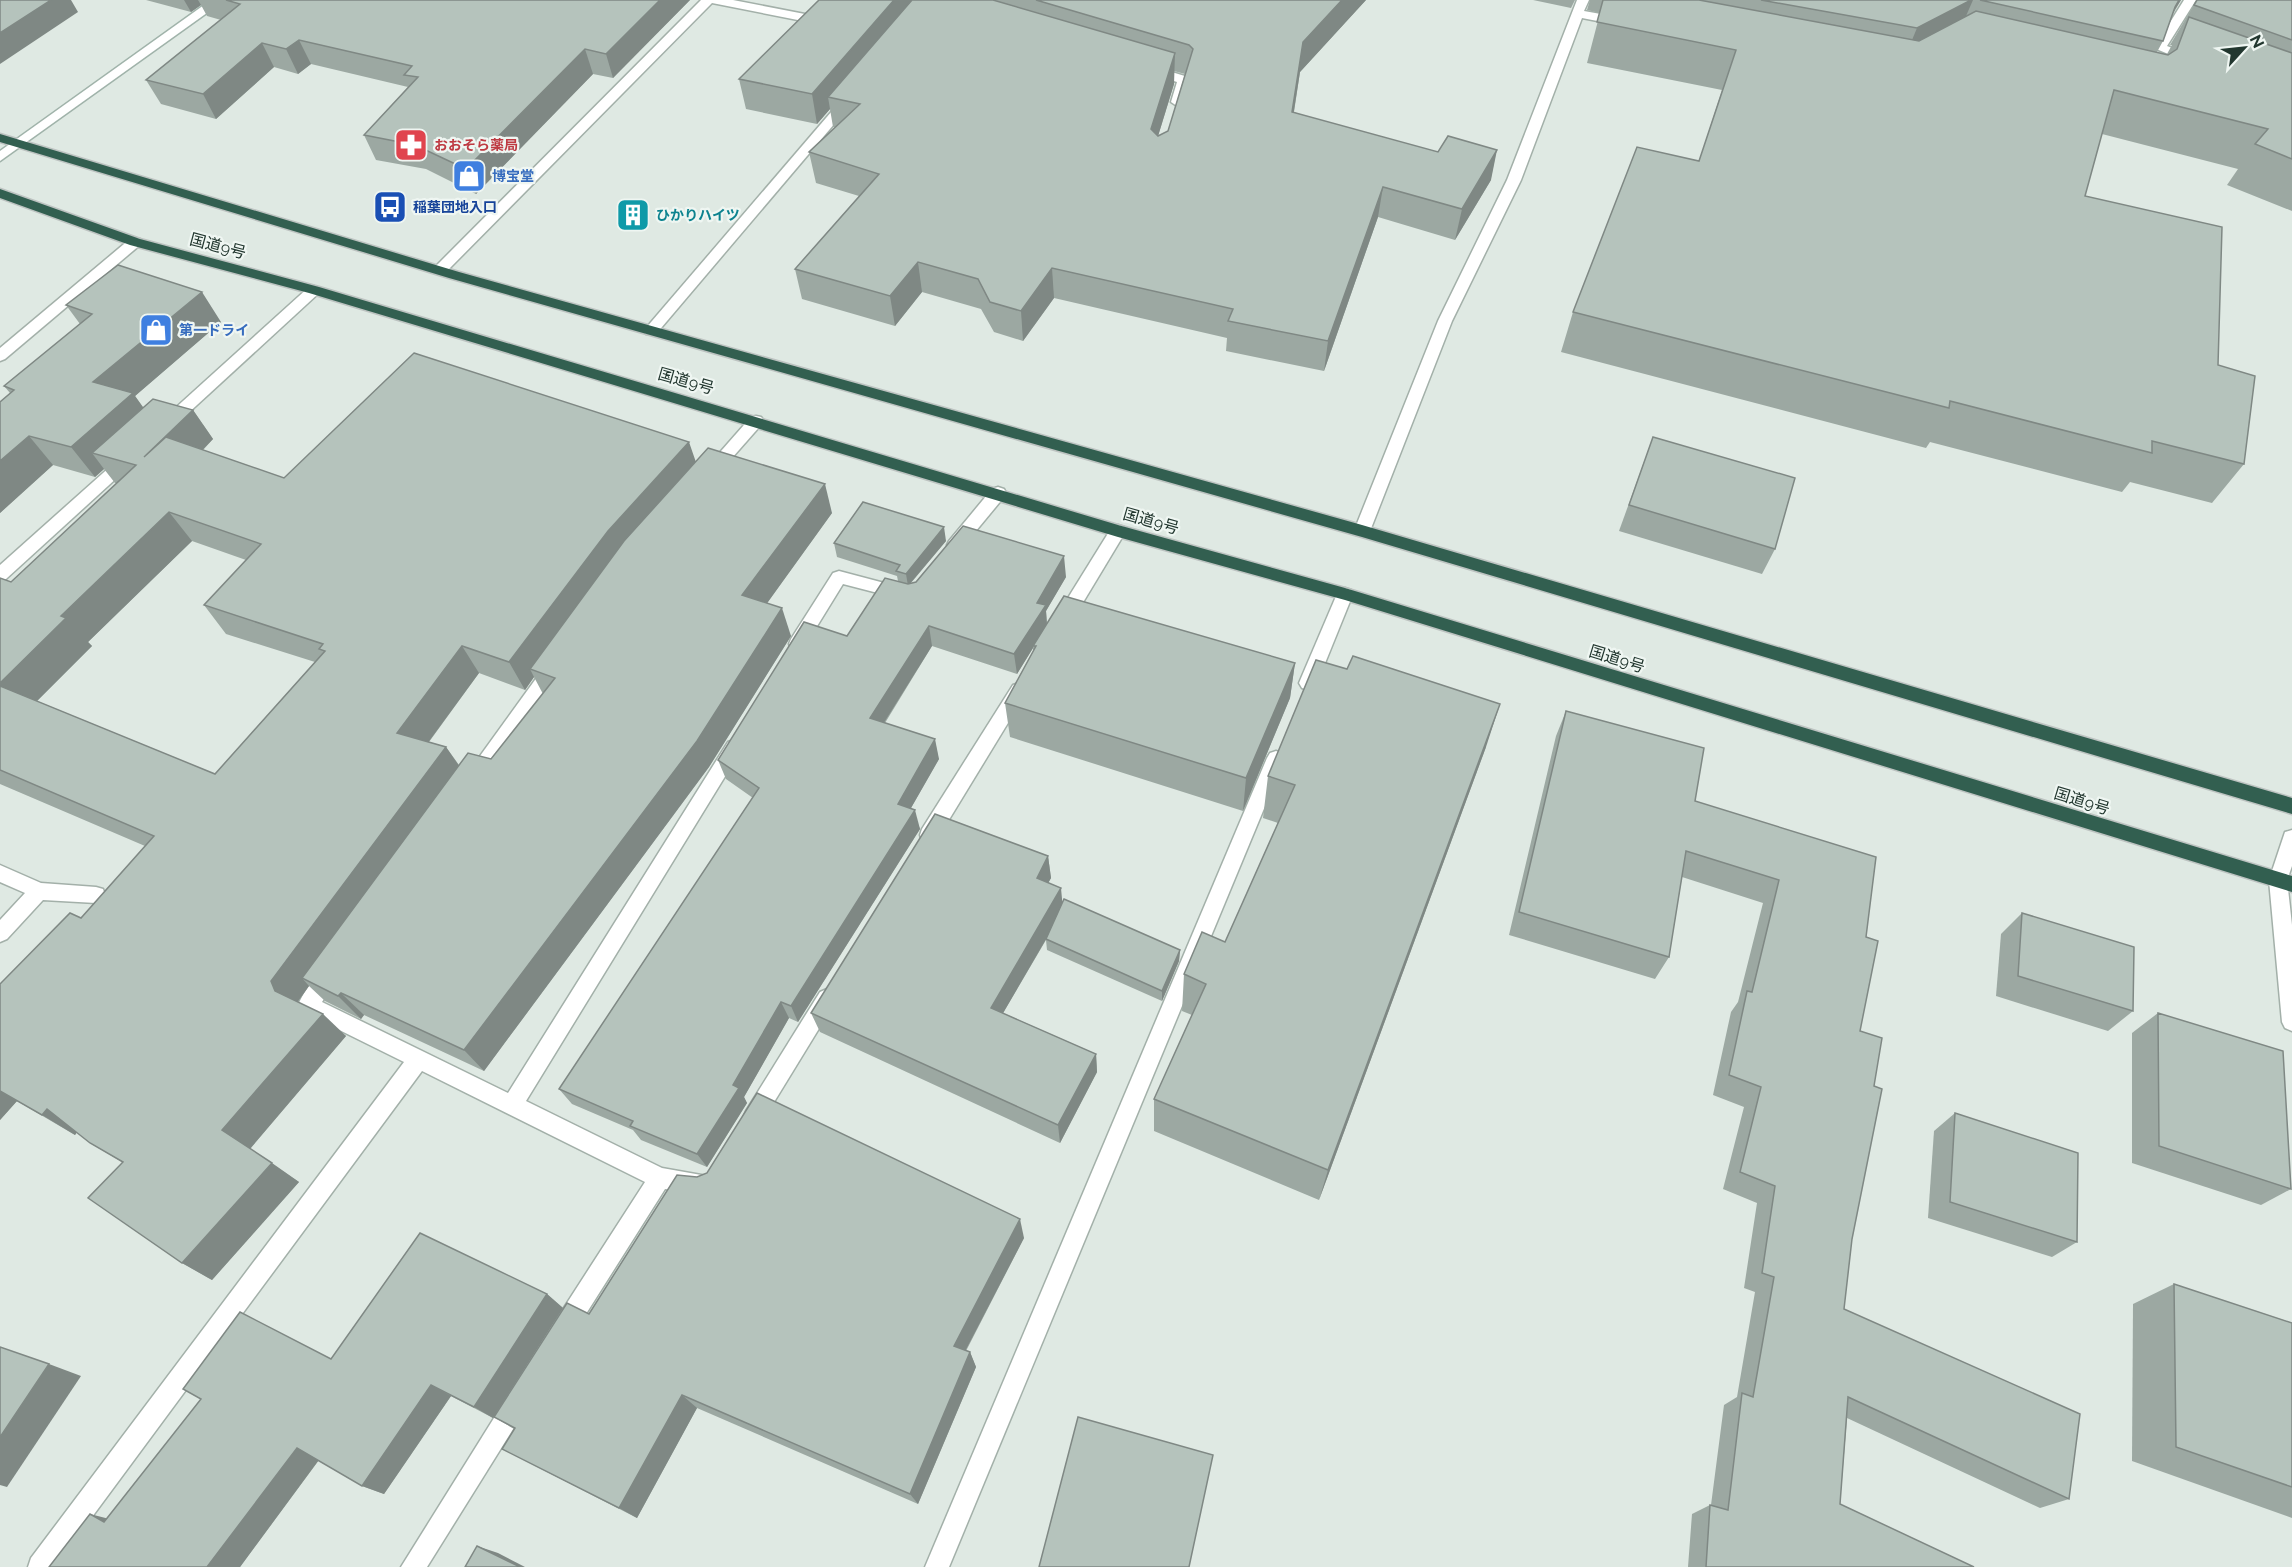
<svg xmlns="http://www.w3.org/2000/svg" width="2292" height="1567" font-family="Raleway,'Noto Sans JP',sans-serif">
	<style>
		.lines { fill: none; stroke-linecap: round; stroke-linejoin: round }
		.lane-casing { stroke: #a3b0a9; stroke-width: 3 }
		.street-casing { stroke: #a3b0a9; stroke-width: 3 }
		.secondary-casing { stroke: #a0b3aa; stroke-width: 3 }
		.highway-casing { stroke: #bdc3c1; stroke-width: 3 }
		.lane { fill: #fff; fill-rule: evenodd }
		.street { fill: #fff; fill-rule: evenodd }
		.secondary { fill: #fff; fill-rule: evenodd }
		.highway { fill: #325f50; fill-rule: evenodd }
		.wall { fill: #9ca8a2; fill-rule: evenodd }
		.shaded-wall { fill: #7f8884 }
		.building { fill: #b5c3bc; stroke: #7f8884; stroke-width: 1.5 }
		.labels { text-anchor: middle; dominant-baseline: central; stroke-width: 4.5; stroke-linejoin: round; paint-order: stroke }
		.far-health-label { font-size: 14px; font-weight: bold; fill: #be3a42; stroke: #eff6f2; text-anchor: start }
		.far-shop-label { font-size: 14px; font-weight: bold; fill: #366cbe; stroke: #eff6f2; text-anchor: start }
		.far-transit-label { font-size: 14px; font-weight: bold; fill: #164399; stroke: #eff6f2; text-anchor: start }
		.far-culture-label { font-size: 14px; font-weight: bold; fill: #0d838f; stroke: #eff6f2; text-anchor: start }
		.street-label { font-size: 16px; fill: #22372f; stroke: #eff6f2 }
	</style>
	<rect width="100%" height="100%" fill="#dfe9e3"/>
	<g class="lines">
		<defs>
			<path id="lane" d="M 135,238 L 140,239 L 142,242 L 140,245 L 5,359 L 0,361 L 0,348 L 130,239 Z"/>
			<g id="street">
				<path d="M 701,0 L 733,0 L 810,15 L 824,0 L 836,0 L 817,21 L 813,23 L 712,3 L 445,273 L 435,273 L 433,270 L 435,267 Z"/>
				<path d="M 1577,0 L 1589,0 L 1584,11 L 1623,18 L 1629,22 L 1623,26 L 1582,18 L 1521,180 L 1452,321 L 1370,531 L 1368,535 L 1356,535 L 1354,531 L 1438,321 L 1507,180 Z"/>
				<path d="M 2184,0 L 2196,0 L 2167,46 L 2196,57 L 2196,63 L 2192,64 L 2154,48 Z"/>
				<path d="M 1152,66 L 1188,77 L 1190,80 L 1181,105 L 1177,106 L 1171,102 L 1177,82 L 1148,73 L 1148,67 Z"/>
				<path d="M 848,96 L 852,97 L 854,100 L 852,103 L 656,334 L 646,334 L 644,331 L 646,328 L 844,97 Z"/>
				<path d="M 314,286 L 321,290 L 319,293 L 172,428 L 162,428 L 159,424 L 162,420 L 309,287 Z"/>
				<path d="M 756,416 L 761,417 L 764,421 L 761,425 L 717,475 L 707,475 L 704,471 L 707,467 L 751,417 Z"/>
				<path d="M 126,456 L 131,457 L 134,461 L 131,465 L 6,579 L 0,581 L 0,565 L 121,457 Z"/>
				<path d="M 998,487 L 1004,489 L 1006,493 L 1004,497 L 961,549 L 949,549 L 947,545 L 949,541 L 992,489 Z"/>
				<path d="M 1118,525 L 1124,527 L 1126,531 L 1070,624 L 1064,625 L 1058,624 L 1056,619 L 1058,614 L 1112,527 Z"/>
				<path d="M 839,571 L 907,589 L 909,593 L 907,597 L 901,599 L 843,584 L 803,649 L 797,651 L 791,649 L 789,644 L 791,639 L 833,573 Z"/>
				<path d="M 1345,588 L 1351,590 L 1353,594 L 1317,683 L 1314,688 L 1308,690 L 1302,688 L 1299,683 L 1337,594 L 1339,590 Z"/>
				<path d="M 554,660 L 560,662 L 563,667 L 560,672 L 479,784 L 473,786 L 467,784 L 464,779 L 467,774 L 548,662 Z"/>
				<path d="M 1019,683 L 1025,685 L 1028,690 L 1025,695 L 936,841 L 929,843 L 922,841 L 920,835 L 922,829 L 1013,685 Z"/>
				<path d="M 734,740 L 740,742 L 743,747 L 740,752 L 526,1101 L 662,1168 L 707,1176 L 710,1183 L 707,1190 L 699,1193 L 665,1189 L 572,1336 L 564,1339 L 556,1336 L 553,1328 L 556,1320 L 645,1182 L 422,1071 L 55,1567 L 28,1567 L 31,1558 L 404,1062 L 301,1011 L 298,1005 C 304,992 317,969 331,964 L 338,967 L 341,973 L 322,1002 L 508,1093 L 728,742 Z"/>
				<path d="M 1276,751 L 1282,753 L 1285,758 L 949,1567 L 925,1567 L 1267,758 L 1270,753 Z"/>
				<path d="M 2292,830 L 2292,866 L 2287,880 L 2292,925 L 2292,1031 L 2285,1028 L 2282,1022 L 2269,880 L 2285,832 Z"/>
				<path d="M 0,865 L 41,883 L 96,887 L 103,889 L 105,895 L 103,901 L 96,903 L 43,900 L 7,939 L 0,942 L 0,920 L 25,893 L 0,882 Z"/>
				<path d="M 827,989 L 834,992 L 837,998 L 834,1004 L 760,1125 L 753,1128 L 746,1125 L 743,1118 L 746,1111 L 820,992 Z"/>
				<path d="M 517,1390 L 525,1394 L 529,1402 L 525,1410 L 427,1567 L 401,1567 L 509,1394 Z"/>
			</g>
			<path id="secondary" d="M 211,0 L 225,0 L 0,161 L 0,151 Z"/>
			<g id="highway">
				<path d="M 0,134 L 459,272 L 1362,525 L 2292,798 L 2292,814 L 1362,537 L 449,278 L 0,142 Z"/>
				<path d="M 0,189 L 140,239 L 319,287 L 1118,525 L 1345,588 L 2292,876 L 2292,892 L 1345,600 L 1118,537 L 309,293 L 130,245 L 0,198 Z"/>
			</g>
		</defs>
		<use href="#lane" class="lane-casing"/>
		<use href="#street" class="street-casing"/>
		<use href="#secondary" class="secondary-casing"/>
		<use href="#highway" class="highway-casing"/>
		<use href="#lane" class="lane"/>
		<use href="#street" class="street"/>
		<use href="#secondary" class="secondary"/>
		<use href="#highway" class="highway"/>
	</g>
	<g class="wall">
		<path d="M 146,0 L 690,0 L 613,78 L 593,74 L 476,194 L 426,169 L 376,160 L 364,135 L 408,87 L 311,64 L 298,74 L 274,67 L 216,119 L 161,104 L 146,80 L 221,20 L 207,16 L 201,5 L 191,12 Z"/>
		<path d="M 819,0 L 1366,0 L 1300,72 L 1294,112 L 1491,180 L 1455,240 L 1378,217 L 1324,371 L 1226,351 L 1227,338 L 1054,298 L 1023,341 L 994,332 L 981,309 L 922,292 L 895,326 L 802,299 L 795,269 L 859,196 L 816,183 L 809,152 L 835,127 L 833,127 L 830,109 L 817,124 L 746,109 L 739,79 ZM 1174,71 L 1185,74 L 1168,131 L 1158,136 L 1174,84 Z"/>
		<path d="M 1533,0 L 1575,0 L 1571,8 Z"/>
		<path d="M 1590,0 L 2181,0 L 2173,14 L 2163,41 L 2157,52 L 2167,54 L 2172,45 L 2170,45 L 2197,0 L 2292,0 L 2292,211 L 2227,185 L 2238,169 L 2102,134 L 2085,196 L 2218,365 L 2244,464 L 2212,503 L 2130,482 L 2122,492 L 1930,442 L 1926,448 L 1561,352 L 1573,312 L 1699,161 L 1722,90 L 1587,63 L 1600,13 L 1587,10 Z"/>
		<path d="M 66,305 L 221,322 L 135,396 L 143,407 L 193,410 L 213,439 L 203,450 L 284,478 L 696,461 L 832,513 L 767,603 L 791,636 L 709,767 L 484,1071 L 364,1015 L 361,1019 L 325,1001 L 309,986 L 298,1002 L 346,1036 L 250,1149 L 299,1182 L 212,1280 L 182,1263 L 122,1162 L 90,1143 L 77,1132 L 75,1135 L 17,1101 L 0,1120 L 0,984 L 81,918 L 145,846 L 0,784 L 0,578 L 11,582 L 117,483 L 115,483 L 104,469 L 95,477 L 53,465 L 0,513 L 0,402 L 10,393 L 4,386 L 80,324 ZM 192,541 L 246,560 L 204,605 L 226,634 L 315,662 L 215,774 L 37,701 L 92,646 L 88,642 ZM 479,673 L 525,690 L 534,677 L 543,694 L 491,759 L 459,765 L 446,747 L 429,742 Z"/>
		<path d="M 1653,437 L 1775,549 L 1762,574 L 1619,531 Z"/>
		<path d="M 946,541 L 911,583 L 1066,577 L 1046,611 L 1047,623 L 1295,663 L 1290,698 L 1243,811 L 1010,737 L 1005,703 L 1033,651 L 1033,648 L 1017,674 L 932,646 L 885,723 L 939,759 L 911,808 L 920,829 L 798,1022 L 789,1018 L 744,1097 L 747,1103 L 707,1167 L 641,1140 L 633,1130 L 572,1104 L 559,1089 L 753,798 L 726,779 L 718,760 L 847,636 L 898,581 L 897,576 L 837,557 L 834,543 Z"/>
		<path d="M 1566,711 L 1695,801 L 1866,937 L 1860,1031 L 1874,1086 L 1852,1239 L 1844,1309 L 2069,1499 L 2040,1508 L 1847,1418 L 1840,1504 L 1974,1567 L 1688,1567 L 1692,1514 L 1710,1505 L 1711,1505 L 1724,1405 L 1737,1397 L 1755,1292 L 1744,1288 L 1757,1203 L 1723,1189 L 1744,1107 L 1713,1095 L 1731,1012 L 1738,1002 L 1763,903 L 1682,877 L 1669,957 L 1655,979 L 1509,935 L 1556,736 Z"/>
		<path d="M 1486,747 L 1319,1200 L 1154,1131 L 1154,1099 L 1192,1015 L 1182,1011 L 1184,974 L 1225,942 L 1278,823 L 1263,818 L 1268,776 Z"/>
		<path d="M 1048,856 L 1051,878 L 1048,883 L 1063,902 L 1180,950 L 1179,961 L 1162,1001 L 1047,950 L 1046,940 L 1003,1013 L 1096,1054 L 1097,1072 L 1060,1143 L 820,1032 L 811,1013 Z"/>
		<path d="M 2022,913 L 2133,1011 L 2108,1031 L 1996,996 L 2001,934 Z"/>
		<path d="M 2158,1013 L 2291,1189 L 2261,1205 L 2132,1163 L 2132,1033 Z"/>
		<path d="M 1955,1113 L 2077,1242 L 2052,1257 L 1928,1218 L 1934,1131 Z"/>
		<path d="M 1024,1238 L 966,1351 L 970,1352 L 976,1367 L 918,1504 L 697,1408 L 637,1518 L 502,1449 L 514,1429 L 494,1417 L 589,1314 Z"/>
		<path d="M 2174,1284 L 2292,1323 L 2292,1518 L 2132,1461 L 2133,1304 Z"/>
		<path d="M 547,1294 L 563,1308 L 493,1418 L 451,1396 L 384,1494 L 362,1486 L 319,1460 L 240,1567 L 49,1567 L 107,1518 L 331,1359 Z"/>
	</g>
	<g class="shaded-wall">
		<path d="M 51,0 L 71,0 L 78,12 L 0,64 L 0,33 Z"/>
		<path d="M 184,0 L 198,0 L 201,5 L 191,12 Z"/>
		<path d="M 660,0 L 690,0 L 613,78 L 606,54 Z"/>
		<path d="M 894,0 L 924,0 L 828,97 L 830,109 L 817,124 L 812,94 Z"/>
		<path d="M 1342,0 L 1366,0 L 1300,72 L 1289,142 L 1292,112 L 1303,42 Z"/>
		<path d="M 1971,0 L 1973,0 L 1956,39 L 1900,69 L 1917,28 Z"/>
		<path d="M 2179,0 L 2181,0 L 2156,39 Z"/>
		<path d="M 299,40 L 311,64 L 298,74 L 286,49 Z"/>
		<path d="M 262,43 L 274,67 L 216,119 L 203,94 Z"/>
		<path d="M 585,49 L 593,74 L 476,194 L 466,169 Z"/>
		<path d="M 1175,53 L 1174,84 L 1151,159 L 1151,129 Z"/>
		<path d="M 1497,150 L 1491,180 L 1455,240 L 1462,209 Z"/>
		<path d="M 1383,187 L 1378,217 L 1324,371 L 1328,341 Z"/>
		<path d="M 918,262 L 922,292 L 895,326 L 890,296 Z"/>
		<path d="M 1052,268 L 1054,298 L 1023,341 L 1021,311 Z"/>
		<path d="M 202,292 L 221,322 L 135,396 L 154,423 L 92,453 L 104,469 L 95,477 L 71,447 L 93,382 Z"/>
		<path d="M 193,410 L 213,439 L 167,487 L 144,457 Z"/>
		<path d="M 29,436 L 53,465 L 0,513 L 0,461 Z"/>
		<path d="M 689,442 L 699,471 L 530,669 L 534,677 L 525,690 L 509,662 L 608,531 Z"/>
		<path d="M 825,484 L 832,513 L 752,624 L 742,595 Z"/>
		<path d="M 169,512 L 192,541 L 88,642 L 92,646 L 26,712 L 0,687 L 0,683 L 61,616 Z"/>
		<path d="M 944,527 L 946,541 L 908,586 L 906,574 Z"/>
		<path d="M 1064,556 L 1066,577 L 1046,611 L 1047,626 L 1033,646 L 1033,648 L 1017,674 L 1014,654 L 1037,603 Z"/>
		<path d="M 782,608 L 791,636 L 709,767 L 484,1071 L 464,1050 Z"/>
		<path d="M 929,626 L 932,646 L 875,737 L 870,718 Z"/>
		<path d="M 462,646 L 479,673 L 416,759 L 397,733 Z"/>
		<path d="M 1295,663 L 1290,698 L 1243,811 L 1246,778 Z"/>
		<path d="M 1500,704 L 1486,747 L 1319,1200 L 1328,1170 Z"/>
		<path d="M 935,739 L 939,759 L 903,822 L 898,804 Z"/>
		<path d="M 446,747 L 464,773 L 302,978 L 309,986 L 296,1004 L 275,991 L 271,981 Z"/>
		<path d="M 915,810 L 920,829 L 798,1022 L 791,1006 Z"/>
		<path d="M 1048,856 L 1051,878 L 1039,899 L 1037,878 Z"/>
		<path d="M 1061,888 L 1063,910 L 995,1027 L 991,1008 Z"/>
		<path d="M 1180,950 L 1179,961 L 1162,1001 L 1162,991 Z"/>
		<path d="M 341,993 L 364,1015 L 361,1019 L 338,996 Z"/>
		<path d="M 781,1002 L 789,1018 L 744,1097 L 747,1103 L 707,1167 L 697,1154 L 733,1085 Z"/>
		<path d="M 323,1014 L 346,1036 L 249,1150 L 222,1130 Z"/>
		<path d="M 1096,1054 L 1097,1072 L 1060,1143 L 1058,1125 Z"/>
		<path d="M 0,1091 L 17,1101 L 0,1120 Z"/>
		<path d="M 47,1109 L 79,1129 L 75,1135 L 42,1115 Z"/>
		<path d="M 272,1163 L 299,1182 L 212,1280 L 182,1263 Z"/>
		<path d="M 1020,1219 L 1024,1238 L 960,1361 L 954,1346 Z"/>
		<path d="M 547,1294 L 563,1308 L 493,1418 L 474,1407 Z"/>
		<path d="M 970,1352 L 976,1367 L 918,1504 L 910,1494 Z"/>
		<path d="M 49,1364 L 81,1376 L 7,1487 L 0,1485 L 0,1437 Z"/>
		<path d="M 431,1385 L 451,1396 L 384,1494 L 362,1486 Z"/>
		<path d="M 682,1395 L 697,1408 L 637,1518 L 619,1508 Z"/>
		<path d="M 297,1448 L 321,1457 L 240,1567 L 207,1567 Z"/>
		<path d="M 90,1514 L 121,1522 L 104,1522 Z"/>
		<path d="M 477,1546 L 498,1553 L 525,1567 L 520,1567 Z"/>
	</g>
	<g class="building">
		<path d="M 0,0 L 51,0 L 0,33 Z"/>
		<path d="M 226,0 L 660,0 L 606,54 L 585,49 L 466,169 L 415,145 L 364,135 L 418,77 L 404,75 L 412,66 L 299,40 L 286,49 L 262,43 L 203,94 L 146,80 L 240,4 Z"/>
		<path d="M 819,0 L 894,0 L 812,94 L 739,79 Z"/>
		<path d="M 912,0 L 993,0 L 1175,53 L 1151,129 L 1158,136 L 1168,131 L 1193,49 L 1189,45 L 1036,0 L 1342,0 L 1303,42 L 1292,112 L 1438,152 L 1448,136 L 1497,150 L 1462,209 L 1383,187 L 1328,341 L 1228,321 L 1233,309 L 1052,268 L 1021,311 L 990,302 L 978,279 L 918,262 L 890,296 L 795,269 L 879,174 L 809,152 L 860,104 L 828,97 Z"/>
		<path d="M 1603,0 L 1699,0 L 1919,41 L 1976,11 L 2168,55 L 2177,49 L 2189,17 L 2292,53 L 2292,159 L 2255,144 L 2268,129 L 2114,90 L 2085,196 L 2222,227 L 2218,365 L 2255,376 L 2244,464 L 2152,441 L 2152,453 L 1950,401 L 1949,408 L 1573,312 L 1637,147 L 1699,161 L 1736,50 L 1597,22 Z"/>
		<path d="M 1761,0 L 1971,0 L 1917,28 Z"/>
		<path d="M 1980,0 L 2179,0 L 2175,7 L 2163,41 Z"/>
		<path d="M 2197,0 L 2292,0 L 2292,40 L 2194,5 Z"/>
		<path d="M 118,265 L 202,292 L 93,382 L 133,393 L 71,447 L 29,436 L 0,461 L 0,402 L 14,390 L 4,386 L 92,314 L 66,305 Z"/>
		<path d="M 414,353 L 689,442 L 608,531 L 509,662 L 462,646 L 397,733 L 446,747 L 271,981 L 275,991 L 323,1014 L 222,1130 L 272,1163 L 182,1263 L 88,1198 L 123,1162 L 90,1143 L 47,1109 L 42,1115 L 0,1091 L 0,984 L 70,913 L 81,918 L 154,836 L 0,770 L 0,686 L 215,774 L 325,651 L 319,649 L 323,644 L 204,605 L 261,544 L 169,512 L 61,616 L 66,618 L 0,683 L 0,578 L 11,582 L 136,465 L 92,453 L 153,399 L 193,410 L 144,457 L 166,437 L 284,478 Z"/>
		<path d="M 1653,437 L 1795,478 L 1775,549 L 1629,505 Z"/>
		<path d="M 708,448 L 825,484 L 742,595 L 782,608 L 697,741 L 464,1050 L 341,993 L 338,996 L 302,978 L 468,753 L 491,759 L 555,678 L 530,669 L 624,541 Z"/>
		<path d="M 863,502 L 944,527 L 906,574 L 896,571 L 900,565 L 834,543 Z"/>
		<path d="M 963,526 L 1064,556 L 1037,603 L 1046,605 L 1014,654 L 929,626 L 870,718 L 935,739 L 898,804 L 915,810 L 791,1006 L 781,1002 L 733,1085 L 739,1088 L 697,1154 L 630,1126 L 633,1121 L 559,1089 L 759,788 L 718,760 L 804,622 L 847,636 L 885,578 L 908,584 L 916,582 Z"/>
		<path d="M 1064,596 L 1295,663 L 1246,778 L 1005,703 L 1036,646 L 1033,646 Z"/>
		<path d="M 1353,656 L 1500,704 L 1328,1170 L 1154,1099 L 1206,984 L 1184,974 L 1202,932 L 1225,942 L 1295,785 L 1268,776 L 1316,660 L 1347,669 Z"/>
		<path d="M 1566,711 L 1704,748 L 1695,801 L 1876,857 L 1866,937 L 1878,941 L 1860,1031 L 1882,1038 L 1874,1086 L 1882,1089 L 1852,1239 L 1844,1309 L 2080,1414 L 2069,1499 L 1848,1397 L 1840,1504 L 1974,1567 L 1706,1567 L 1710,1505 L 1728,1510 L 1742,1393 L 1753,1397 L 1774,1277 L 1762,1273 L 1775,1186 L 1740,1172 L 1761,1087 L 1729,1075 L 1747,991 L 1752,992 L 1779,880 L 1686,851 L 1669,957 L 1519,912 Z"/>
		<path d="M 935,814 L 1048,856 L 1037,878 L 1061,888 L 991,1008 L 1096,1054 L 1058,1125 L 811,1013 Z"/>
		<path d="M 1064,899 L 1180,950 L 1162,991 L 1046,939 Z"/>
		<path d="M 2022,913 L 2134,947 L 2133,1011 L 2018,976 Z"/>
		<path d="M 2158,1013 L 2283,1051 L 2291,1189 L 2159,1146 Z"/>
		<path d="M 757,1093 L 1020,1219 L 954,1346 L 970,1352 L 910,1494 L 682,1395 L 619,1508 L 502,1449 L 515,1428 L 494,1417 L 567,1303 L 589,1314 L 677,1175 L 697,1177 L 707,1173 Z"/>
		<path d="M 1955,1113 L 2078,1153 L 2077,1242 L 1950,1202 Z"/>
		<path d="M 420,1233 L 547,1294 L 474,1407 L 431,1385 L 362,1486 L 297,1448 L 207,1567 L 49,1567 L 90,1514 L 104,1522 L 201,1399 L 183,1389 L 240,1312 L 331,1359 Z"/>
		<path d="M 2174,1284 L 2292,1323 L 2292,1487 L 2176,1447 Z"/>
		<path d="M 0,1347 L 49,1364 L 0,1437 Z"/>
		<path d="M 1078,1417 L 1213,1455 L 1189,1567 L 1039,1567 Z"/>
		<path d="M 477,1546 L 520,1567 L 465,1567 Z"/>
	</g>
	<defs>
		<symbol id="pharmacy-square" viewBox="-11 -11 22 22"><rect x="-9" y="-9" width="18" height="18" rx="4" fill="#e0444e" stroke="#eff6f2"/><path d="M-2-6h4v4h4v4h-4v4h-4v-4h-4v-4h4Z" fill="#fff"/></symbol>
		<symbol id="shop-square" viewBox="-11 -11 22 22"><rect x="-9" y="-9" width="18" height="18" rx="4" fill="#3f7fe0" stroke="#eff6f2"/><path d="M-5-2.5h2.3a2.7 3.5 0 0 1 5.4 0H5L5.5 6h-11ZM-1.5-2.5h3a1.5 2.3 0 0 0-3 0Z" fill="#fff"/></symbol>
		<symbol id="bus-square" viewBox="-11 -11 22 22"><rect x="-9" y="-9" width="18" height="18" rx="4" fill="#1a4fb4" stroke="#eff6f2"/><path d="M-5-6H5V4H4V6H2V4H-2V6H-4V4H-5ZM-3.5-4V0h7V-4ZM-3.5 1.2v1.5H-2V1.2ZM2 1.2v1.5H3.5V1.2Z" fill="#fff"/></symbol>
		<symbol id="building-square" viewBox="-11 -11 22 22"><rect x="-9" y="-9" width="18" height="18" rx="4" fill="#0f9aa8" stroke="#eff6f2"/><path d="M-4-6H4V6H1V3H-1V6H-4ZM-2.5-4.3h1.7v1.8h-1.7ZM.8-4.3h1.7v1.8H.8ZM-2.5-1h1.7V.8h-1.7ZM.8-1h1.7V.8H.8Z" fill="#fff"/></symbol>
	</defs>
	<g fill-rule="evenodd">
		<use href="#pharmacy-square" x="392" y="126" width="38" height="38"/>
		<use href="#shop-square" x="450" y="157" width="38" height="38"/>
		<use href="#bus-square" x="371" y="188" width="38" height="38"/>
		<use href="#building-square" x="614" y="196" width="38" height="38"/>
		<use href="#shop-square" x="137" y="311" width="38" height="38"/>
	</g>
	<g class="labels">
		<g class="far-health-label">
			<text x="434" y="145">おおそら薬局</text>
		</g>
		<g class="far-shop-label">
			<text x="492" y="176">博宝堂</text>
			<text x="179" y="330">第一ドライ</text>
		</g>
		<g class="far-transit-label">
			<text x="413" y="207">稲葉団地入口</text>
		</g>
		<g class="far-culture-label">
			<text x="656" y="215">ひかりハイツ</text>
		</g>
		<g class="street-label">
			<text transform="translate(218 246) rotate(15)">国道9号</text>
			<text transform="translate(686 381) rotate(16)">国道9号</text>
			<text transform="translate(1151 521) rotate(16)">国道9号</text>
			<text transform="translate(1617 659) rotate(17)">国道9号</text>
			<text transform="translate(2082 801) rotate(17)">国道9号</text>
		</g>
	</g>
	<g transform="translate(2244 48) rotate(63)" stroke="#eff6f2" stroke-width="4.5" paint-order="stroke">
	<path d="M0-4.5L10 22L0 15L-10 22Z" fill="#22372f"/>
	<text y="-9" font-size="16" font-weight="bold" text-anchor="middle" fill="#22372f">N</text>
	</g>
</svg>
